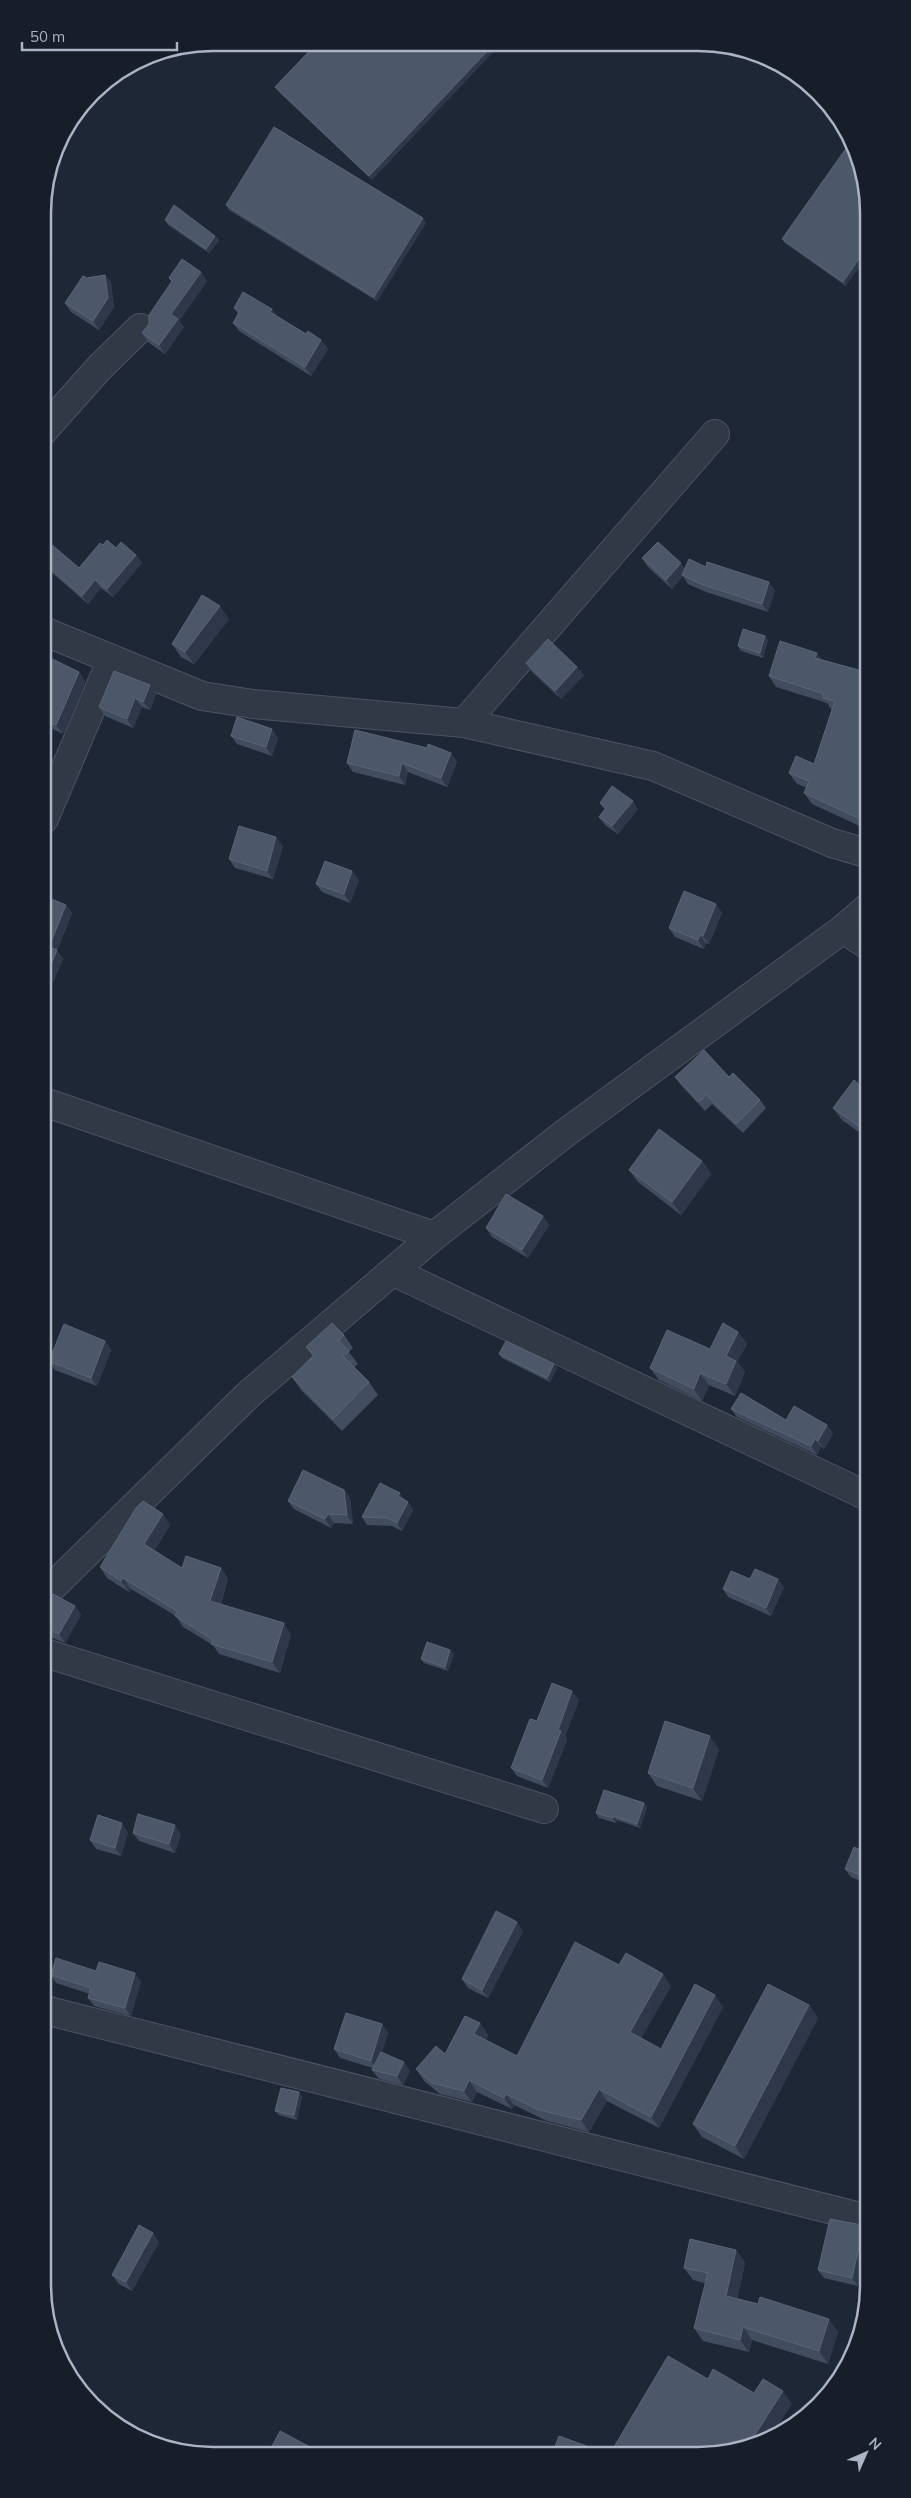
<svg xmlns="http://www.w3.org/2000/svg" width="911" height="2498" font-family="Mulish,sans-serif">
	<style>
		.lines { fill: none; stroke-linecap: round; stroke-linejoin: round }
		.minor-casing { stroke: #4c5362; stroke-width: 30 }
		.minor { stroke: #313946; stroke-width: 28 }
		.wall { fill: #414c5f }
		.shaded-wall { fill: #2e384a }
		.building { fill: #4c576a; stroke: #5b6578 }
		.rim { fill: none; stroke: #abb3c4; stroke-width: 2.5 }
	</style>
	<rect width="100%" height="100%" fill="#1e2736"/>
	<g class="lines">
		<defs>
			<g id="minor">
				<path d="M 43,431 L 100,367 L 140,328"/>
				<path d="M 43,631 L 202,696 L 253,704 L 464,723 L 653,766 L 832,843 L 866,853"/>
				<path d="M 464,723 L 715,434"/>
				<path d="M 44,819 L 112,659"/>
				<path d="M 843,929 L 866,944"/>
				<path d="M 44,1102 L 434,1236"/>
				<path d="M 394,1272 L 867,1496"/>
				<path d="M 45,1594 L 249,1394 L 434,1236 L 564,1134 L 843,929 L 866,909"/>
				<path d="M 45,1653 L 544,1809"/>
				<path d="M 45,2010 L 868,2219"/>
			</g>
		</defs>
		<use href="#minor" class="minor-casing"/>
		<use href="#minor" class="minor"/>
	</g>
	<g class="wall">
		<path d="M 317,43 L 372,180 L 278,91 L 275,87 Z"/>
		<path d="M 852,140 L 846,286 L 785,243 L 782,239 Z"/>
		<path d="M 226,205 L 426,223 L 377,301 L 229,210 Z"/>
		<path d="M 165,220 L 215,236 L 219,240 L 209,253 L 168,225 Z"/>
		<path d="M 105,275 L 111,283 L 114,307 L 99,330 L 71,312 L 65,303 L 87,278 Z"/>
		<path d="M 169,278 L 207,281 L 179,321 L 184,327 L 165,354 L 148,342 L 142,333 L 149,324 L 172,282 Z"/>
		<path d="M 234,308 L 272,309 L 277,316 L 306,334 L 321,340 L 328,349 L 311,376 L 239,331 L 233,323 L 238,314 Z"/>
		<path d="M 43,540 L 79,568 L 103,545 L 116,548 L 136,555 L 142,563 L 113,597 L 101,588 L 88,604 L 43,565 Z"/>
		<path d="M 642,558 L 685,569 L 706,567 L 775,590 L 768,612 L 706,592 L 688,584 L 683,576 L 672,589 L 648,567 Z"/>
		<path d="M 229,619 L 194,664 L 181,657 L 172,644 Z"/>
		<path d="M 765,636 L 768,640 L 763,658 L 741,651 L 738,646 Z"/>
		<path d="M 44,655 L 79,672 L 85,682 L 63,734 L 44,725 Z"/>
		<path d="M 822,660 L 866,672 L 866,829 L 812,804 L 804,793 L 807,788 L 797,784 L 789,773 L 814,764 L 832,709 L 831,709 L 827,703 L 776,687 L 769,676 Z"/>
		<path d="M 526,663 L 584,675 L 561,699 L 532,672 Z"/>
		<path d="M 150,685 L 156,694 L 150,710 L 142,707 L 133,728 L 105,716 L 99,707 Z"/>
		<path d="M 231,736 L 278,738 L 272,756 L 237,744 Z"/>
		<path d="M 427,748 L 451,753 L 457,762 L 447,787 L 408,772 L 405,785 L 353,772 L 347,763 Z"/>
		<path d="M 600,803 L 638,809 L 618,834 L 605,825 L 599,817 L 605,810 Z"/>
		<path d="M 283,846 L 273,879 L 235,868 L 229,859 Z"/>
		<path d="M 352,871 L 359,880 L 350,903 L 322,892 L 316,884 Z"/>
		<path d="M 44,896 L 66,905 L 72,913 L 57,951 L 63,959 L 53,982 L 44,979 Z"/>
		<path d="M 716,904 L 722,913 L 709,944 L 706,943 L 704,949 L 675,937 L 669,928 Z"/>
		<path d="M 675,1077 L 729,1077 L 760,1100 L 766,1108 L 743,1133 L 712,1104 L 705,1111 L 681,1085 Z"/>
		<path d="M 866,1090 L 867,1138 L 842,1120 L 833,1108 Z"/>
		<path d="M 702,1161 L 711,1174 L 681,1215 L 638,1182 L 629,1170 Z"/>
		<path d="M 549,1225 L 528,1258 L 492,1237 L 486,1228 Z"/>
		<path d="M 738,1332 L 747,1344 L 737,1362 L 745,1372 L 735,1396 L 709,1385 L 702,1401 L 659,1380 L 650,1368 L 710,1349 Z"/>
		<path d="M 344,1335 L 353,1348 L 349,1352 L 358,1364 L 354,1367 L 369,1382 L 378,1395 L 342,1431 L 301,1390 L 292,1377 L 313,1357 L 306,1347 Z"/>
		<path d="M 105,1341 L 111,1350 L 97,1386 L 55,1370 L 49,1361 Z"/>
		<path d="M 499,1354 L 554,1364 L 557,1368 L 550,1382 L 502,1358 Z"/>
		<path d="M 731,1409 L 786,1420 L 827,1425 L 833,1434 L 824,1449 L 821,1447 L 817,1455 L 737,1417 Z"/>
		<path d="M 344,1490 L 350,1498 L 353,1524 L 334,1523 L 331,1528 L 294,1509 L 288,1501 Z"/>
		<path d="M 404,1500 L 408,1502 L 413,1510 L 402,1531 L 392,1526 L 367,1525 L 362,1517 Z"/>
		<path d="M 170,1525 L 154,1551 L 182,1568 L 221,1568 L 228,1579 L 221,1604 L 291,1634 L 280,1673 L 219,1654 L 213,1645 L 183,1627 L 176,1616 L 131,1589 L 129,1592 L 107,1578 L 100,1567 Z"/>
		<path d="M 750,1579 L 784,1587 L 771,1616 L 728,1597 L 723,1589 Z"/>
		<path d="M 75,1606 L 81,1615 L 65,1643 L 45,1635 L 45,1608 Z"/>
		<path d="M 454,1654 L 448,1671 L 424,1663 L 421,1659 Z"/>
		<path d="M 579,1700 L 565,1736 L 567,1740 L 548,1788 L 517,1776 L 511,1768 L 537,1721 Z"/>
		<path d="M 719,1749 L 702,1801 L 657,1786 L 648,1773 Z"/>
		<path d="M 647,1807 L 640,1828 L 617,1820 L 616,1823 L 599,1818 L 596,1813 Z"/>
		<path d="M 128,1832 L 121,1856 L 96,1849 L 90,1840 Z"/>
		<path d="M 133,1833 L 181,1834 L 175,1853 L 139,1841 Z"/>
		<path d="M 868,1853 L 868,1884 L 851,1877 L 845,1869 Z"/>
		<path d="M 523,1931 L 488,1998 L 468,1988 L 462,1979 Z"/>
		<path d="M 619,1965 L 671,1986 L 641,2038 L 661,2049 L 723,2007 L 659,2128 L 607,2101 L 589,2132 L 547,2121 L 514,2105 L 512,2109 L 477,2092 L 472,2102 L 440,2094 L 424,2081 L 416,2069 L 445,2054 L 480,2023 L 488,2035 L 486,2040 L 517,2056 Z"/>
		<path d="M 96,1971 L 141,1981 L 131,2016 L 94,2006 L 88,1998 L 90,1994 L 56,1983 L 51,1975 Z"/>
		<path d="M 809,2005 L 818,2018 L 744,2159 L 702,2137 L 693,2124 Z"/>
		<path d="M 382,2024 L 388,2033 L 382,2052 L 410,2071 L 403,2085 L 379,2079 L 372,2070 L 373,2068 L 340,2058 L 334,2049 Z"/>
		<path d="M 299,2092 L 302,2097 L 297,2120 L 279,2115 L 275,2111 Z"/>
		<path d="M 868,2227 L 868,2258 L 865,2255 L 858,2286 L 824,2278 L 818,2270 Z"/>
		<path d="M 159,2242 L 132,2291 L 119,2284 L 112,2275 Z"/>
		<path d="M 736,2250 L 745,2263 L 737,2299 L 838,2332 L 828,2364 L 752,2340 L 749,2352 L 703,2341 L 694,2328 L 705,2283 L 693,2280 L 684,2268 Z"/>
	</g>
	<g class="shaded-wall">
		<path d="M 494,44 L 501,44 L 372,180 L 369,176 Z"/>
		<path d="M 66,130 L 71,137 L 56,153 L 60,138 Z"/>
		<path d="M 423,218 L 426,223 L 377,301 L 374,297 Z"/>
		<path d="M 215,236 L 219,240 L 209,253 L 206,249 Z"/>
		<path d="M 865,250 L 865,259 L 846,286 L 843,282 Z"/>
		<path d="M 201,272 L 207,281 L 179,321 L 184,327 L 165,354 L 159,345 L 171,314 Z"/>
		<path d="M 105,275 L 111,283 L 114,307 L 99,330 L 93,321 Z"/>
		<path d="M 272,309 L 278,318 L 270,312 Z"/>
		<path d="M 321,340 L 328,349 L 311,376 L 305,367 Z"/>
		<path d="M 136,555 L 142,563 L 113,597 L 107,589 Z"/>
		<path d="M 681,563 L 687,572 L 672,589 L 666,580 Z"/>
		<path d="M 95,580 L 101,588 L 88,604 L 82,596 Z"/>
		<path d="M 769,582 L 775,590 L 768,612 L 762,604 Z"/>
		<path d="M 220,606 L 229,619 L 194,664 L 185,652 Z"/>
		<path d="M 765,636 L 768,640 L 763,658 L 760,653 Z"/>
		<path d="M 817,653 L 825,664 L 815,658 Z"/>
		<path d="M 577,667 L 584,675 L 561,699 L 555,691 Z"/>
		<path d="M 79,672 L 85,682 L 63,734 L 56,725 Z"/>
		<path d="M 150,685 L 156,694 L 150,710 L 143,702 Z"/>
		<path d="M 135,698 L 142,707 L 133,728 L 127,719 Z"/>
		<path d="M 272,729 L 278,738 L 272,756 L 266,747 Z"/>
		<path d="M 451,753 L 457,762 L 447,787 L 441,778 Z"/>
		<path d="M 402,763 L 408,772 L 405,785 L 399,776 Z"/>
		<path d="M 633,801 L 638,809 L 618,834 L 612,826 Z"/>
		<path d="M 276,837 L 283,846 L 273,879 L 267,871 Z"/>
		<path d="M 352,871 L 359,880 L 350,903 L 344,894 Z"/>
		<path d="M 716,904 L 722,913 L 709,944 L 703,936 Z"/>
		<path d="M 66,905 L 72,913 L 57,951 L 63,959 L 53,982 L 47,974 L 49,947 Z"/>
		<path d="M 700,935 L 706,943 L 704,949 L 698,940 Z"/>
		<path d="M 702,1161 L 711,1174 L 681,1215 L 672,1202 Z"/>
		<path d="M 543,1216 L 549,1225 L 528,1258 L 522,1250 Z"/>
		<path d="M 738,1332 L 747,1344 L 737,1362 L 745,1372 L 735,1396 L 726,1384 L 726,1356 Z"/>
		<path d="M 105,1341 L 111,1350 L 97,1386 L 91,1378 Z"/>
		<path d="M 554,1364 L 557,1368 L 550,1382 L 547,1378 Z"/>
		<path d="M 700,1373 L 709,1385 L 702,1401 L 694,1389 Z"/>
		<path d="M 827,1425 L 833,1434 L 824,1449 L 818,1441 Z"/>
		<path d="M 815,1439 L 821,1447 L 817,1455 L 811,1446 Z"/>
		<path d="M 344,1490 L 350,1498 L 353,1524 L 347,1515 Z"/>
		<path d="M 400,1493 L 405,1501 L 398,1496 Z"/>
		<path d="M 408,1502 L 413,1510 L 402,1531 L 397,1523 Z"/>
		<path d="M 163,1514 L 170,1525 L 151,1555 L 144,1544 Z"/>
		<path d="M 328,1514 L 334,1523 L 331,1528 L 325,1519 Z"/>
		<path d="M 221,1568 L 228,1579 L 218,1612 L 210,1601 Z"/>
		<path d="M 123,1578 L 131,1589 L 129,1592 L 121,1581 Z"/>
		<path d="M 778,1579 L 784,1587 L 771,1616 L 766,1608 Z"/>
		<path d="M 75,1606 L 81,1615 L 65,1643 L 59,1634 Z"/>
		<path d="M 284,1623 L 291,1634 L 280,1673 L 272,1662 Z"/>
		<path d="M 450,1650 L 454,1654 L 448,1671 L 445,1667 Z"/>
		<path d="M 572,1691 L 579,1700 L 565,1736 L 567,1740 L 548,1788 L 542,1780 L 558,1730 Z"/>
		<path d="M 710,1736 L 719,1749 L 702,1801 L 693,1788 Z"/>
		<path d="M 644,1803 L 647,1807 L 640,1828 L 637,1824 Z"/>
		<path d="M 613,1816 L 617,1820 L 616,1823 L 613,1818 Z"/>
		<path d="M 122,1823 L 128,1832 L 121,1856 L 115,1848 Z"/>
		<path d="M 175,1825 L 181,1834 L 175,1853 L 169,1844 Z"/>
		<path d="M 517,1922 L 523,1931 L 488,1998 L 482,1990 Z"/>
		<path d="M 135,1973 L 141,1981 L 131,2016 L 125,2008 Z"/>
		<path d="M 663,1974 L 671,1986 L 638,2044 L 630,2032 Z"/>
		<path d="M 715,1995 L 723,2007 L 659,2128 L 651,2117 Z"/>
		<path d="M 809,2005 L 818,2018 L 744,2159 L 735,2146 Z"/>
		<path d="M 480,2023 L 488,2035 L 483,2046 L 474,2034 Z"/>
		<path d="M 382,2024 L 388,2033 L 377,2069 L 371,2061 Z"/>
		<path d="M 404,2062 L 410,2071 L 403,2085 L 397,2076 Z"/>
		<path d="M 469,2080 L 477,2092 L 472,2102 L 464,2091 Z"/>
		<path d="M 599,2089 L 607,2101 L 589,2132 L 581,2120 Z"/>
		<path d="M 299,2092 L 302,2097 L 297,2120 L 294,2115 Z"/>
		<path d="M 506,2094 L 514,2105 L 512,2109 L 504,2098 Z"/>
		<path d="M 153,2233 L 159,2242 L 132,2291 L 126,2282 Z"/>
		<path d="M 859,2247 L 865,2255 L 858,2286 L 852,2278 Z"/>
		<path d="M 736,2250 L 745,2263 L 735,2309 L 726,2296 Z"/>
		<path d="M 829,2319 L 838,2332 L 828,2364 L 819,2351 Z"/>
		<path d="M 743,2327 L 752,2340 L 749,2352 L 740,2340 Z"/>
		<path d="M 783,2391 L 792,2404 L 771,2437 L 748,2446 Z"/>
	</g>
	<g class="building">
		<path d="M 317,43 L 494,44 L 369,176 L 275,87 Z"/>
		<path d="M 274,127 L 423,218 L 374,297 L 226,205 Z"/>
		<path d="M 852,140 L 865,179 L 865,250 L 843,282 L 782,239 Z"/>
		<path d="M 174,205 L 215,236 L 206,249 L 165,220 Z"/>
		<path d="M 182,259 L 201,272 L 171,314 L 178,319 L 159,345 L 142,333 L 149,324 L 149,315 L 172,281 L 169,278 Z"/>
		<path d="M 105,275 L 108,298 L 93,321 L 65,303 L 83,276 L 87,278 Z"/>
		<path d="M 243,292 L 272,309 L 270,312 L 306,334 L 308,331 L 321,340 L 305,367 L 233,323 L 240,311 L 234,308 Z"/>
		<path d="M 44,538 L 79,568 L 100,543 L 103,545 L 107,540 L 116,548 L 121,542 L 136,555 L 107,589 L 95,580 L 82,596 L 43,562 L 43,540 Z"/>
		<path d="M 658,542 L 681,563 L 666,580 L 642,558 Z"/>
		<path d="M 689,559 L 706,567 L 707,562 L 769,582 L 762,604 L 701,584 L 682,575 Z"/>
		<path d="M 202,595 L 220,606 L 185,652 L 172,644 Z"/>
		<path d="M 743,629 L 765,636 L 760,653 L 738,646 Z"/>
		<path d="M 548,639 L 577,667 L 555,691 L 526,663 Z"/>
		<path d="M 780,641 L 817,653 L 815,658 L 866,672 L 866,771 L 865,775 L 866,776 L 866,819 L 865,821 L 804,793 L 809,781 L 789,773 L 796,756 L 814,764 L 835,701 L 823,698 L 824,694 L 769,676 Z"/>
		<path d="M 44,655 L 79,672 L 56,725 L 44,719 Z"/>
		<path d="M 114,671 L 150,685 L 143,702 L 135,698 L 127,719 L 99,707 Z"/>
		<path d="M 237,717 L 272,729 L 266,747 L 231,736 Z"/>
		<path d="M 355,730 L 427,748 L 428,744 L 451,753 L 441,778 L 402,763 L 399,776 L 347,763 Z"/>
		<path d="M 612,786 L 633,801 L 612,826 L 599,817 L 606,808 L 600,803 Z"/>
		<path d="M 239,826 L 276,837 L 267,871 L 229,859 Z"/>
		<path d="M 325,861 L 352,871 L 344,894 L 316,884 Z"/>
		<path d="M 684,891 L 716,904 L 703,936 L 700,935 L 698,940 L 669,928 Z"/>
		<path d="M 44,896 L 66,905 L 49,947 L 57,950 L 47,974 L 44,973 Z"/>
		<path d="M 704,1050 L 729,1077 L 733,1073 L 760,1100 L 736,1124 L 706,1095 L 699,1102 L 675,1077 Z"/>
		<path d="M 854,1080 L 866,1090 L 867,1132 L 833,1108 Z"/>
		<path d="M 659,1129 L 702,1161 L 672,1202 L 629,1170 Z"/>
		<path d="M 506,1194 L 543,1216 L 522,1250 L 486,1228 Z"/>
		<path d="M 332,1323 L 344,1335 L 338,1341 L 349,1351 L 343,1356 L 369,1382 L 333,1419 L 292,1377 L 314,1355 L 306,1347 Z"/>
		<path d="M 723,1323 L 738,1332 L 726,1356 L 736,1361 L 726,1384 L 700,1373 L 694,1389 L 650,1368 L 667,1330 L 710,1349 Z"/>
		<path d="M 64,1324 L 105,1341 L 91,1378 L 49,1361 Z"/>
		<path d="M 506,1341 L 554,1364 L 547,1378 L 499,1354 Z"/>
		<path d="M 741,1393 L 786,1420 L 794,1406 L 827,1425 L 818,1441 L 815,1439 L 811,1446 L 731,1409 Z"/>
		<path d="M 303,1470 L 344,1490 L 347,1515 L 328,1514 L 325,1519 L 288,1501 Z"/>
		<path d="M 380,1483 L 400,1493 L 398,1496 L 408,1502 L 397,1523 L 387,1518 L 362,1517 Z"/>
		<path d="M 143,1501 L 163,1514 L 144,1544 L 182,1568 L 186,1556 L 221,1568 L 210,1601 L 284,1623 L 272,1662 L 211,1644 L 213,1640 L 175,1616 L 177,1611 L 123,1578 L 121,1581 L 100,1567 L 136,1508 Z"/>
		<path d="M 755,1569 L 778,1579 L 766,1608 L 723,1589 L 731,1571 L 750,1579 Z"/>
		<path d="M 53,1594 L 75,1606 L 59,1634 L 45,1628 L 45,1608 Z"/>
		<path d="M 427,1642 L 450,1650 L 445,1667 L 421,1659 Z"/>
		<path d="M 552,1683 L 572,1691 L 558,1730 L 561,1731 L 542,1780 L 511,1768 L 530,1719 L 537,1721 Z"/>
		<path d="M 665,1721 L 710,1736 L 693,1788 L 648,1773 Z"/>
		<path d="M 604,1790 L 644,1803 L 637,1824 L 613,1816 L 613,1818 L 596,1813 Z"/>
		<path d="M 138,1814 L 175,1825 L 169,1844 L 133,1833 Z"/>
		<path d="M 98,1815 L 122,1823 L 115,1848 L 90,1840 Z"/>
		<path d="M 854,1847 L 868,1853 L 868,1878 L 845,1869 Z"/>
		<path d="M 496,1911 L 517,1922 L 482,1990 L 462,1979 Z"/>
		<path d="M 575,1942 L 619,1965 L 626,1953 L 663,1974 L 630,2032 L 661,2049 L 695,1984 L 715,1995 L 651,2117 L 599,2089 L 581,2120 L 539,2110 L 506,2094 L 504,2098 L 469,2080 L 464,2091 L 432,2083 L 416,2069 L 436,2046 L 445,2054 L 465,2016 L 480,2023 L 474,2034 L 517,2056 Z"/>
		<path d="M 56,1958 L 96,1971 L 99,1962 L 135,1973 L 125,2008 L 88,1998 L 91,1988 L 51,1975 Z"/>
		<path d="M 768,1984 L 809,2005 L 735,2146 L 693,2124 Z"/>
		<path d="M 346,2013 L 382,2024 L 371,2061 L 334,2049 Z"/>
		<path d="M 381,2052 L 404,2062 L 397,2076 L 372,2070 Z"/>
		<path d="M 281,2088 L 299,2092 L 294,2115 L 275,2111 Z"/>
		<path d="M 830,2219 L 867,2226 L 868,2227 L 868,2254 L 859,2247 L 852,2278 L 818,2270 Z"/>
		<path d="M 139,2225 L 153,2233 L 126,2282 L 112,2275 Z"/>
		<path d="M 690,2239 L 736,2250 L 726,2296 L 758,2304 L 760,2297 L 829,2319 L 819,2351 L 743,2327 L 740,2340 L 694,2328 L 708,2273 L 684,2268 Z"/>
		<path d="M 668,2356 L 708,2379 L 713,2369 L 754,2393 L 763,2379 L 783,2391 L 748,2446 L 732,2452 L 611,2452 Z"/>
		<path d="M 280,2431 L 314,2449 L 312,2452 L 269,2452 Z"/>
		<path d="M 559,2436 L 595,2449 L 594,2452 L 553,2452 Z"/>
	</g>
	<path d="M0 0H911V2498H0ZM213 51H698A162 162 0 0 1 860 213V2285A162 162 0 0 1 698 2447H213A162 162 0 0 1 51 2285V213A162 162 0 0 1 213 51Z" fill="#171e2a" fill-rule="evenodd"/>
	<path class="rim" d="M213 51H698A162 162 0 0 1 860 213V2285A162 162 0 0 1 698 2447H213A162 162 0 0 1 51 2285V213A162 162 0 0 1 213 51Z"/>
	<g transform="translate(866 2453) rotate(45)" stroke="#171e2a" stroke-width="4" paint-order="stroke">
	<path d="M0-4L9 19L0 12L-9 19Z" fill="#abb3c4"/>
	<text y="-8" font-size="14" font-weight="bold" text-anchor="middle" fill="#abb3c4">N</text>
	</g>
	<path d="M22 42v8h155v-8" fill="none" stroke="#abb3c4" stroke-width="2.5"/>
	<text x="30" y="42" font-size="15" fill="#abb3c4" stroke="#171e2a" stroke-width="4" paint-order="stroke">50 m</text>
</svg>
